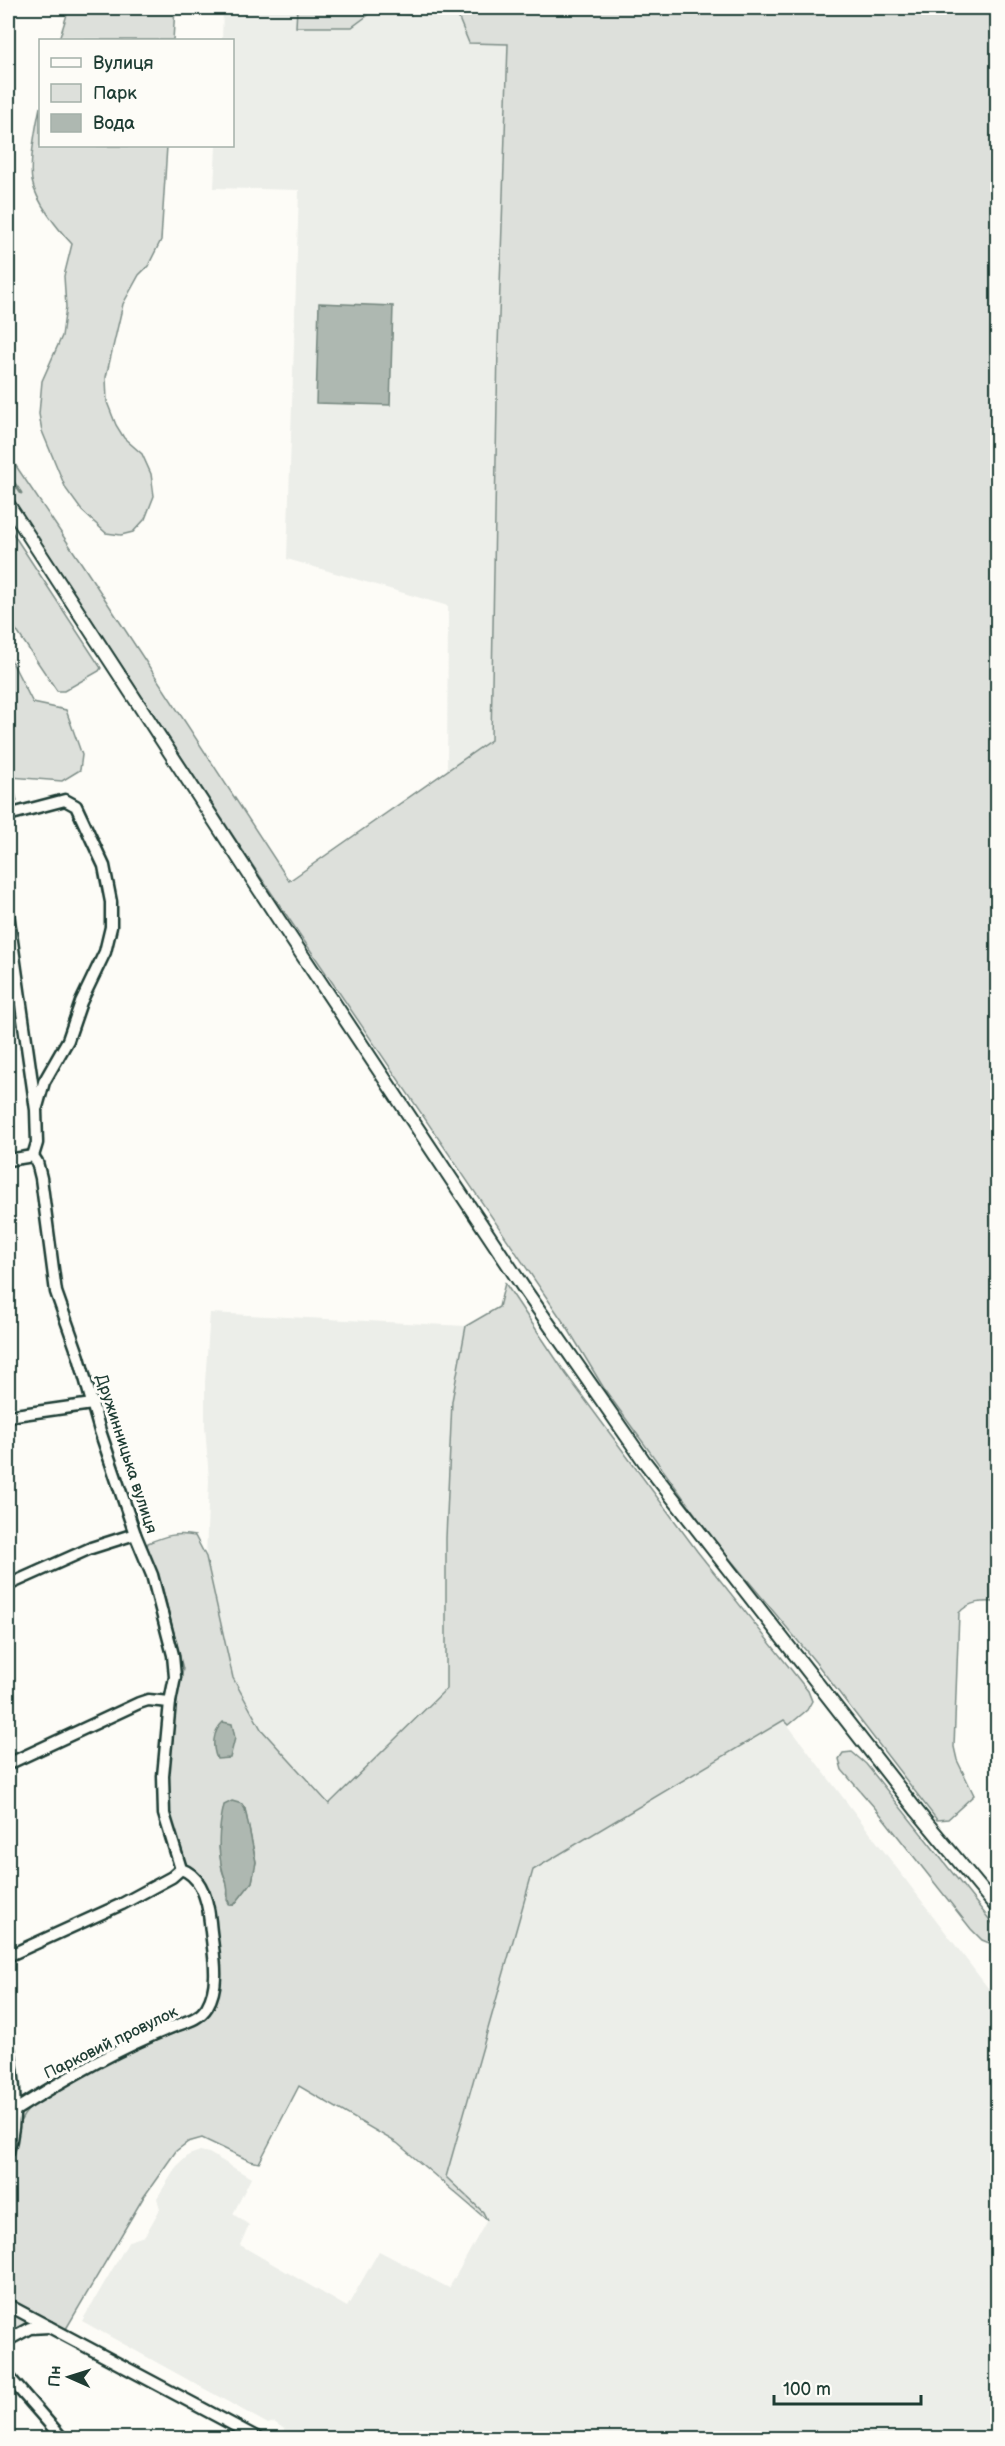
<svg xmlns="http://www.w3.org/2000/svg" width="1005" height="2446" font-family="'Balsamiq Sans',sans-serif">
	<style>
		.built { fill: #eceee9 }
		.green { fill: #dde0db; stroke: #7e8e88; stroke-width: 1.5; fill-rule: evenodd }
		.water { fill: #aeb8b1; stroke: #75877f; stroke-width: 1.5 }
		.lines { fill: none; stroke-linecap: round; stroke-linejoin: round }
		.stream { stroke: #75877f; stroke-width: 3 }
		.minor-casing { stroke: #1f3d34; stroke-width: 15 }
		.major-casing { stroke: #1f3d34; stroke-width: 16 }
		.minor { stroke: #fdfcf7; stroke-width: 10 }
		.major { stroke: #fdfcf7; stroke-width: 12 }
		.labels { text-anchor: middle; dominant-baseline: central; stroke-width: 6; stroke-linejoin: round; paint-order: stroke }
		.street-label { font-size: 16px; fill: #1f3d34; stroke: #fdfcf7 }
	</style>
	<rect width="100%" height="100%" fill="#fdfcf7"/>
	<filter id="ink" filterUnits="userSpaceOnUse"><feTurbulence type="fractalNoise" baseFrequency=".0167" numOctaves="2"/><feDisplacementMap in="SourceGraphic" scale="12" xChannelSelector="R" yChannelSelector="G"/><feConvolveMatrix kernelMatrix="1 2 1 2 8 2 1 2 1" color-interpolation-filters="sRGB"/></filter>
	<g filter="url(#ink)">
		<g class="built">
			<path d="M 223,8 L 297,8 L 297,27 L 352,27 L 371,13 L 410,15 L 411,8 L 455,9 L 508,44 L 498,346 L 492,740 L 447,771 L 448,606 L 287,559 L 299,190 L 214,188 L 216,146 L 232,146 L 232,40 L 222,40 Z"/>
			<path d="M 210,1313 L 466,1326 L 452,1401 L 446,1538 L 446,1689 L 329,1804 L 261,1729 L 233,1678 L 206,1557 L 209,1480 L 205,1426 L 205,1382 Z"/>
			<path d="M 784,1720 L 988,1988 L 997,1981 L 997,2438 L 294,2438 L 284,2433 L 285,2429 L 274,2422 L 268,2424 L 82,2321 L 129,2241 L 144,2236 L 147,2232 L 160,2209 L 157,2198 L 177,2166 L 189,2155 L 200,2151 L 209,2153 L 251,2178 L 233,2214 L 249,2225 L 240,2245 L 347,2307 L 379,2251 L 449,2288 L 487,2220 L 483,2212 L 446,2178 L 533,1870 Z"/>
		</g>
		<g class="green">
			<path d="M 69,8 L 175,8 L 173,40 L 59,40 Z"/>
			<path d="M 297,8 L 411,8 L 411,15 L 371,13 L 352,27 L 296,27 Z"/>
			<path d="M 435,8 L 997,8 L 998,1602 C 983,1601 969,1601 959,1613 L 954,1747 L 957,1760 L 974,1795 L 948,1819 L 937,1820 L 817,1664 L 711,1536 L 605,1390 L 568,1329 L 249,860 L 8,492 L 8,454 L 84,567 L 289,881 L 491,740 L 498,346 L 508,44 L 469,43 L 455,9 Z"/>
			<path d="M 40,107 L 40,146 L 167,146 L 161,240 L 148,266 L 139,275 L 123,304 L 106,377 L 107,402 L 116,425 L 124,438 L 142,454 L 151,474 L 154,496 L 145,519 L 133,532 L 121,535 L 106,533 L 82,511 L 66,489 L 42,431 L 39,414 L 42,381 L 62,336 L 66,307 L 64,276 L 72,244 C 58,229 36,202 32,181 C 29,162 36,126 40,107 Z"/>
			<path d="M 8,526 L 101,668 L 99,671 L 64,691 L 57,691 L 8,618 Z"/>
			<path d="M 8,654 L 33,703 L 66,710 L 82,755 L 80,770 L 62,781 L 11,777 L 17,801 L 8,803 Z"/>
			<path d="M 505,1283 L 566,1374 L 697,1551 L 808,1691 L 812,1701 L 807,1710 L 789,1725 L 784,1720 L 533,1870 L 446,2177 L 483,2212 L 487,2220 L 397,2143 L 299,2086 L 259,2163 L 250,2161 L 202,2138 L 188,2142 L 176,2151 L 143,2198 L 66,2329 L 49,2322 L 29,2323 L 8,2335 L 8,2172 C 16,2153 12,2132 24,2115 C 45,2087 113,2057 146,2044 C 163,2037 181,2032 197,2023 C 208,2016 217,2001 219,1989 C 224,1960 212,1919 208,1889 L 203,1879 L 185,1863 L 179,1852 L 168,1812 L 169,1761 L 173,1710 L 183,1669 L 163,1590 L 147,1546 L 148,1543 C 165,1536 177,1532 195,1536 L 206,1557 L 233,1678 L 261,1729 L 329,1804 L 446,1689 L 446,1538 L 452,1401 L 466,1326 L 499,1307 ZM 245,1809 L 256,1862 L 252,1882 L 234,1905 L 230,1905 L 227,1900 L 228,1887 L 222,1870 L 219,1846 Z"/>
			<path d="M 852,1752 L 866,1764 L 997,1929 L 996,1937 L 989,1943 L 982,1940 L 971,1929 L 881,1815 L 842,1770 L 839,1759 L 843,1753 Z"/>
		</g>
		<g class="water">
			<path d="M 319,303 L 393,306 L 390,405 L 316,403 Z"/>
			<path d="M 223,1722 L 232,1724 L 235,1738 L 230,1758 L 217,1759 C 212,1747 212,1732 223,1722 Z"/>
			<path d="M 232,1801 L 242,1804 L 245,1809 L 256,1862 L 252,1882 L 234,1905 L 230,1905 C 226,1898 229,1893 227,1886 C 227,1881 224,1877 223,1872 C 217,1851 219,1826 224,1805 Z"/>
		</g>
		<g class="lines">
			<path class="stream" d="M 8,474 L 21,493"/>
			<defs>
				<g id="minor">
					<path d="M 8,815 L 65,800 L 76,806 L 104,866 L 111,902 L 111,927 L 105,952 L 81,1002 L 68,1040 L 44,1082 L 37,1107"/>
					<path d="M 8,913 L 36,1110 L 37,1143 L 33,1156 L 37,1162 L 41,1178 L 56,1292 L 79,1357 L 100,1431 L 135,1534 L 152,1575 L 173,1655 L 175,1677 L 170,1702 L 163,1776 L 164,1814 L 181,1869 C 202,1876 208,1902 210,1922 C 212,1949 222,1982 207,2007 C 199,2020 185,2022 172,2027 C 117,2049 64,2079 14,2111"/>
					<path d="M 8,1160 L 33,1156"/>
					<path d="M 8,1416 L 92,1404"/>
					<path d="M 8,1585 L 91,1548 L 135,1534"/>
					<path d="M 8,1764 L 139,1703 L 148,1700 L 170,1702"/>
					<path d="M 8,1956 L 122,1904 L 172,1877 L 181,1869"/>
					<path d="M 8,2045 C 15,2078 18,2119 8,2152"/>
					<path d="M 8,2305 L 258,2438"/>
					<path d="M 8,2340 L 30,2328 L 49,2327"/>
					<path d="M 8,2376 L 62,2438"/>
				</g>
				<path id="major" d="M 8,504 L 279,920 L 523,1287 L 644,1461 L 917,1811 L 998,1909"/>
			</defs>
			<use href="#minor" class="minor-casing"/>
			<use href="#major" class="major-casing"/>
			<use href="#minor" class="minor"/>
			<use href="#major" class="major"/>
		</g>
	</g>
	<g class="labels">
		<g class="street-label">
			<text transform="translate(126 1454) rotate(72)">Дружинницька вулиця</text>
			<text transform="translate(111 2043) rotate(-26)">Парковий провулок</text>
		</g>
	</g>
	<rect width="1005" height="2446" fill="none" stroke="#fdfcf7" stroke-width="30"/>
	<rect x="15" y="15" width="975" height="2416" fill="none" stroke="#1f3d34" stroke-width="2" filter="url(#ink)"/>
	<rect x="39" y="39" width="195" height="108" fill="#fdfcf7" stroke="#a4b0a9" stroke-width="1.5"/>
	<rect x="51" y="58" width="30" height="9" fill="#fdfcf7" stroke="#a4b0a9" stroke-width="1.5"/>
	<text x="93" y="69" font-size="18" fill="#1f3d34">Вулиця</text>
	<rect x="51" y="84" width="30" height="18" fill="#dde0db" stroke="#a4b0a9" stroke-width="1.5"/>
	<text x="93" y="99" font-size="18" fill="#1f3d34">Парк</text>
	<rect x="51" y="114" width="30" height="18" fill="#aeb8b1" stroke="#a4b0a9" stroke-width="1.5"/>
	<text x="93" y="129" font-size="18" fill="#1f3d34">Вода</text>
	<g transform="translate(69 2377) rotate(273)" stroke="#fdfcf7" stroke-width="4.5" paint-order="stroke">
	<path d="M0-4.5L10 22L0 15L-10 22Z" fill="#1f3d34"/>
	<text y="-9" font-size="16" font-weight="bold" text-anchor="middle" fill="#1f3d34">Пн</text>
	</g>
	<path d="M774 2395v9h147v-9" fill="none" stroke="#1f3d34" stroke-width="3"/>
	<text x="783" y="2395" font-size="18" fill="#1f3d34" stroke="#fdfcf7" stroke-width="4.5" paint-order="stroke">100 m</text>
</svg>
